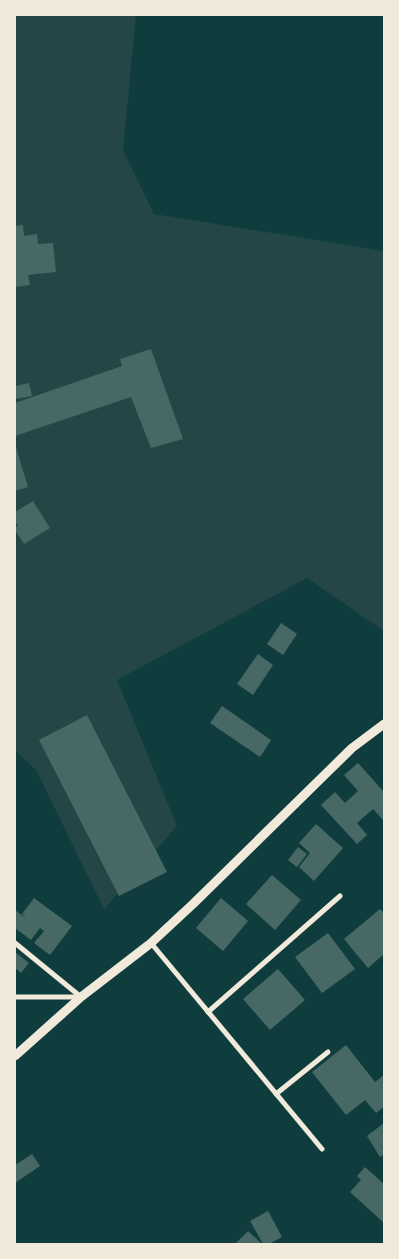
<svg xmlns="http://www.w3.org/2000/svg" width="399" height="1259" font-family="'Source Sans 3',sans-serif">
	<style>
		.green { fill: #244646 }
		.building { fill: #486865 }
		.lines { fill: none; stroke-linecap: round; stroke-linejoin: round }
		.minor { stroke: #f1e9da; stroke-width: 5 }
		.tertiary { stroke: #f1e9da; stroke-width: 9 }
	</style>
	<rect width="100%" height="100%" fill="#0f3d3e"/>
	<path class="green" d="M 15,15 L 136,15 L 123,150 L 154,214 L 384,251 L 384,631 L 307,578 L 117,680 L 177,826 L 104,909 L 36,770 L 15,750 Z"/>
	<g class="building">
		<path d="M 23,225 L 24,236 L 37,234 L 38,244 L 53,243 L 56,272 L 28,275 L 30,285 L 15,287 L 15,226 Z"/>
		<path d="M 151,349 L 183,439 L 151,448 L 131,397 L 15,436 L 15,403 L 122,366 L 120,359 Z"/>
		<path d="M 29,383 L 32,396 L 15,399 L 15,386 Z"/>
		<path d="M 15,444 L 28,487 L 15,491 Z"/>
		<path d="M 33,501 L 50,528 L 24,544 L 15,530 L 15,527 L 18,526 L 15,521 L 15,512 Z"/>
		<path d="M 281,623 L 297,634 L 283,655 L 267,644 Z"/>
		<path d="M 258,654 L 273,665 L 253,695 L 237,684 Z"/>
		<path d="M 222,706 L 271,740 L 260,757 L 210,723 Z"/>
		<path d="M 87,715 L 167,872 L 119,896 L 39,740 Z"/>
		<path d="M 358,763 L 384,792 L 384,821 L 373,809 L 357,823 L 367,835 L 357,844 L 321,805 L 335,792 L 345,803 L 358,791 L 344,775 Z"/>
		<path d="M 316,824 L 343,848 L 314,881 L 299,867 L 310,853 L 299,843 Z"/>
		<path d="M 298,847 L 307,854 L 297,867 L 288,860 Z"/>
		<path d="M 272,875 L 301,900 L 275,930 L 246,904 Z"/>
		<path d="M 34,898 L 72,926 L 50,955 L 34,943 L 44,931 L 40,928 L 31,940 L 15,928 L 15,910 L 27,919 L 22,914 Z"/>
		<path d="M 221,898 L 248,921 L 223,951 L 196,928 Z"/>
		<path d="M 380,909 L 384,913 L 384,954 L 368,968 L 344,939 Z"/>
		<path d="M 328,933 L 355,969 L 322,993 L 295,957 Z"/>
		<path d="M 15,952 L 29,963 L 21,973 L 15,968 Z"/>
		<path d="M 278,969 L 305,1000 L 270,1030 L 243,999 Z"/>
		<path d="M 346,1045 L 375,1082 L 384,1075 L 384,1107 L 376,1113 L 365,1100 L 346,1115 L 312,1072 Z"/>
		<path d="M 384,1123 L 384,1154 L 380,1157 L 367,1136 Z"/>
		<path d="M 32,1154 L 40,1166 L 15,1183 L 15,1165 Z"/>
		<path d="M 365,1167 L 384,1184 L 384,1223 L 350,1192 L 361,1180 L 357,1176 Z"/>
		<path d="M 268,1211 L 282,1237 L 269,1244 L 263,1244 L 250,1221 Z"/>
		<path d="M 248,1231 L 262,1244 L 235,1244 Z"/>
	</g>
	<g class="lines">
		<g class="minor">
			<path d="M 15,943 L 81,997"/>
			<path d="M 151,943 L 322,1149"/>
			<path d="M 15,997 L 81,997"/>
			<path d="M 208,1012 L 340,896"/>
			<path d="M 276,1094 L 328,1052"/>
		</g>
		<path class="tertiary" d="M 15,1056 L 81,997 L 151,943 L 193,904 L 352,748 L 384,724"/>
	</g>
	<rect width="399" height="1259" fill="none" stroke="#f1e9da" stroke-width="32"/>
</svg>
